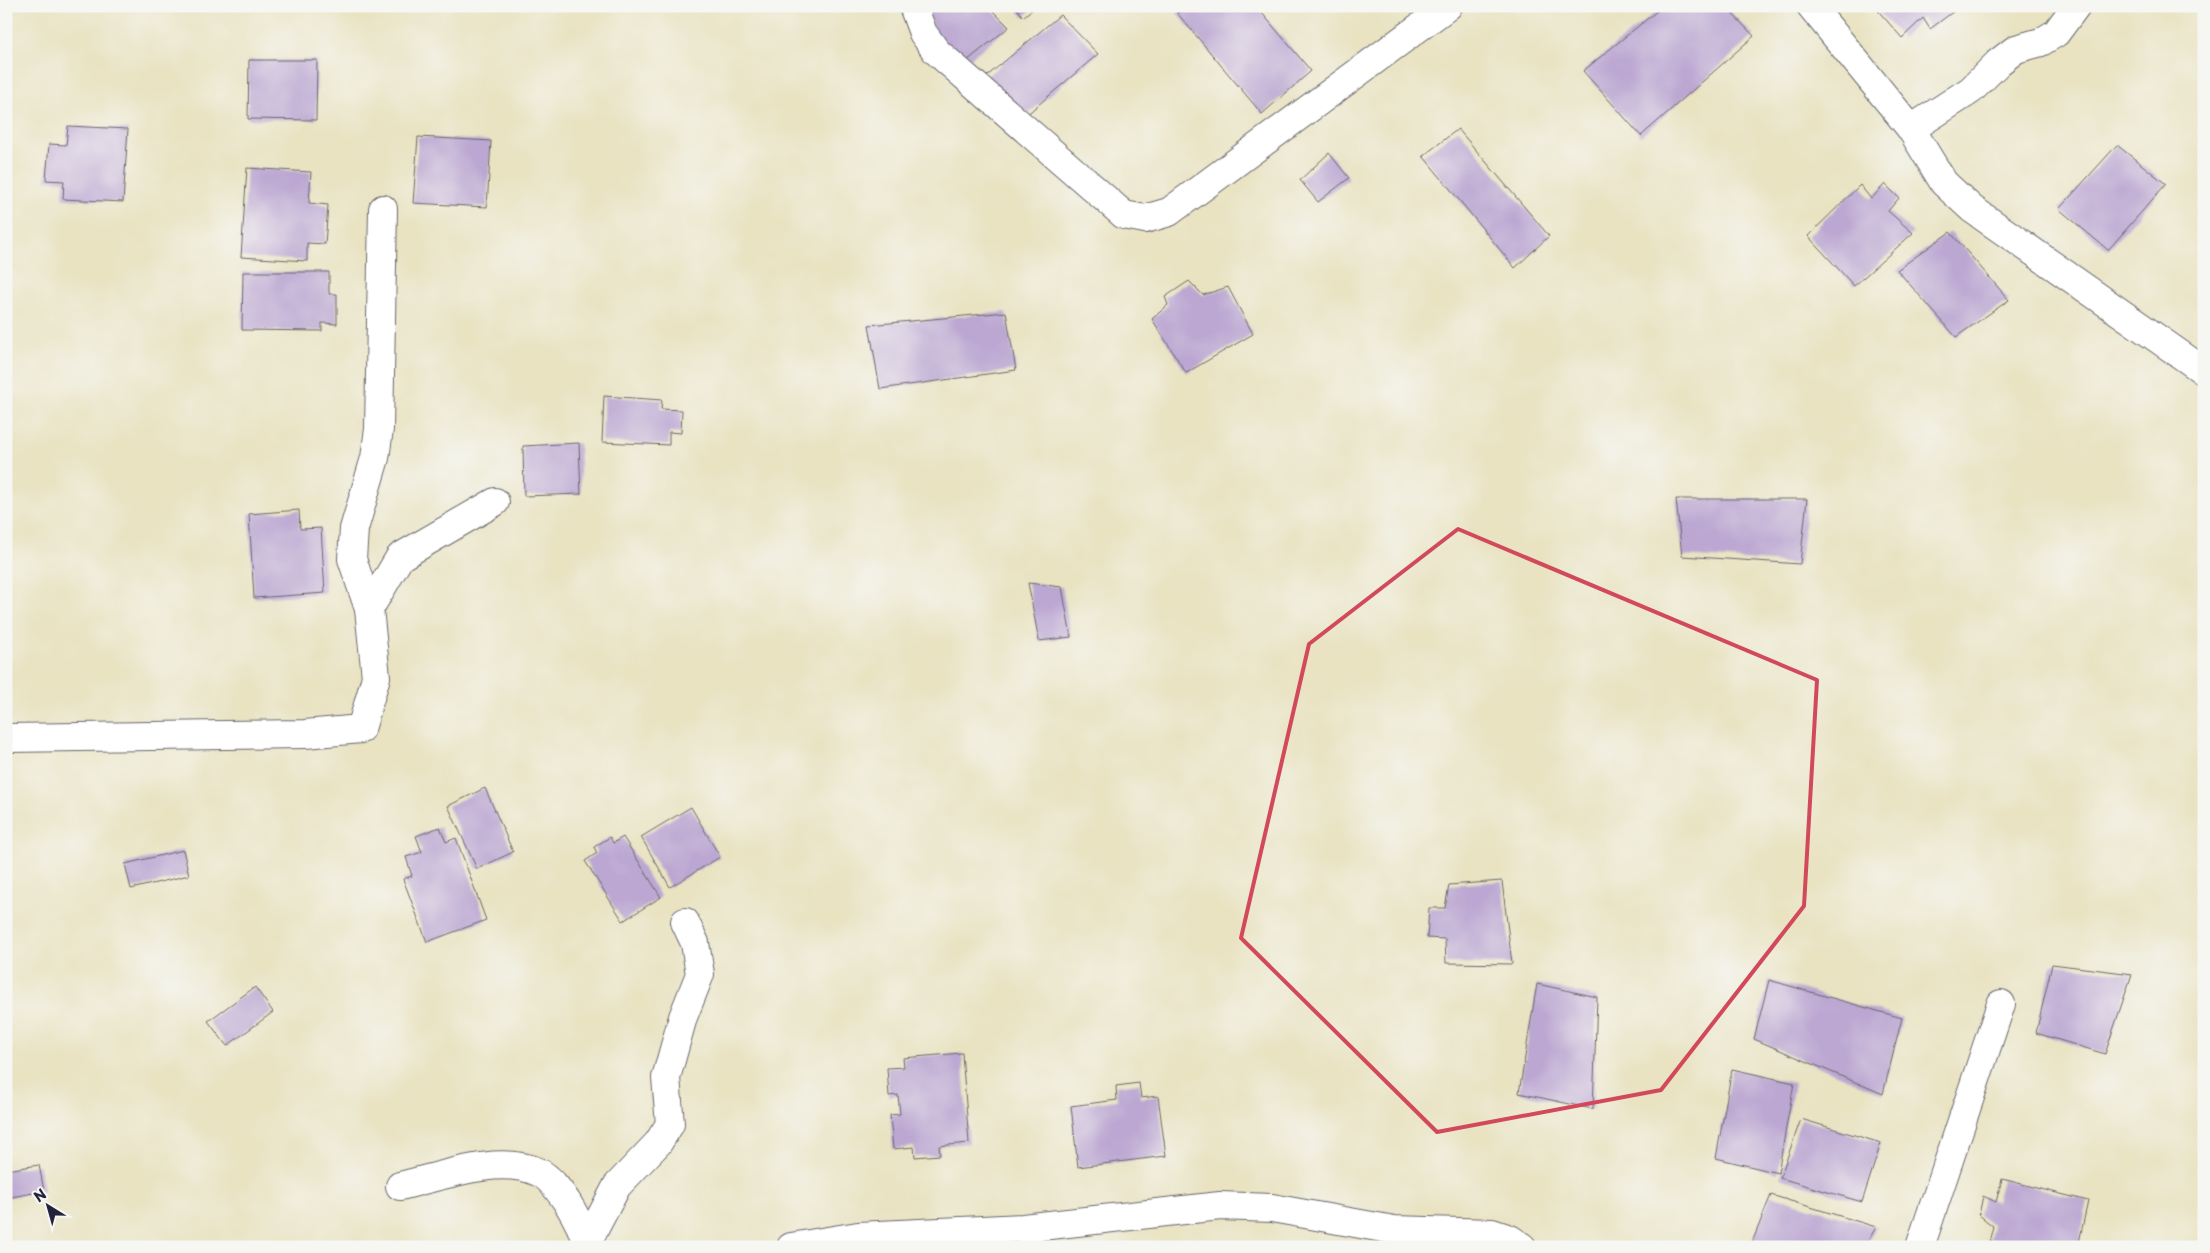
<svg xmlns="http://www.w3.org/2000/svg" width="2210" height="1253" font-family="'Playpen Sans',sans-serif">
	<style>
		.building { fill: #bca7d2 }
		.lines { fill: none; stroke-linecap: round; stroke-linejoin: round }
		.minor-casing { stroke: #68666a; stroke-width: 30 }
		.minor { stroke: #fff; stroke-width: 28 }
		.marked { fill: none; stroke: #d1495b; stroke-width: 4; stroke-linejoin: round }
	</style>
	<rect width="100%" height="100%" fill="#f6f6f2"/>
	<filter id="ink" filterUnits="userSpaceOnUse"><feTurbulence type="fractalNoise" baseFrequency=".02" numOctaves="2"/><feDisplacementMap in="SourceGraphic" scale="10" xChannelSelector="R" yChannelSelector="G"/><feConvolveMatrix kernelMatrix="1 2 1 2 8 2 1 2 1" color-interpolation-filters="sRGB"/></filter>
	<filter id="wash" filterUnits="userSpaceOnUse"><feTurbulence type="fractalNoise" baseFrequency=".0096" numOctaves="4" result="noise"/><feDisplacementMap in="SourceGraphic" scale="20" xChannelSelector="R" yChannelSelector="G"/><feGaussianBlur stdDeviation="1.12" result="paint"/><feColorMatrix in="noise" values="0 0 0 0 0 0 0 0 0 0 0 0 0 0 0 0 0 1.4 0 .05"/><feComposite in="paint" operator="in"/></filter>
	<g filter="url(#wash)">
		<rect width="100%" height="100%" fill="#e9e3c2"/>
		<g id="blocks">
			<g class="building">
				<path d="M 925,6 L 988,6 L 1009,27 L 962,65 L 937,35 Z"/>
				<path d="M 1015,6 L 1036,6 L 1023,17 Z"/>
				<path d="M 1187,6 L 1256,6 L 1311,71 L 1262,114 L 1177,13 Z"/>
				<path d="M 1663,6 L 1725,6 L 1754,36 L 1641,136 L 1583,71 Z"/>
				<path d="M 1874,6 L 1950,6 L 1954,11 L 1930,29 L 1923,18 L 1902,38 Z"/>
				<path d="M 1060,15 L 1098,54 L 1024,117 L 987,76 Z"/>
				<path d="M 249,60 L 317,60 L 316,120 L 248,119 Z"/>
				<path d="M 68,126 L 128,129 L 123,202 L 63,199 L 64,181 L 46,180 L 49,144 L 66,145 Z"/>
				<path d="M 1458,129 L 1549,236 L 1515,268 L 1423,156 Z"/>
				<path d="M 418,137 L 491,141 L 487,207 L 413,203 Z"/>
				<path d="M 2117,145 L 2166,184 L 2108,250 L 2059,209 Z"/>
				<path d="M 1329,153 L 1349,178 L 1318,202 L 1300,180 Z"/>
				<path d="M 247,168 L 311,172 L 309,203 L 328,205 L 325,244 L 307,243 L 307,261 L 241,257 Z"/>
				<path d="M 1885,184 L 1899,198 L 1888,211 L 1913,233 L 1854,286 L 1808,236 L 1860,185 L 1871,199 Z"/>
				<path d="M 1950,232 L 2009,300 L 1956,337 L 1897,270 Z"/>
				<path d="M 243,272 L 329,272 L 329,294 L 337,294 L 337,324 L 322,323 L 322,331 L 242,330 Z"/>
				<path d="M 1189,281 L 1203,295 L 1228,287 L 1253,334 L 1186,373 L 1152,319 L 1168,305 L 1165,297 Z"/>
				<path d="M 1006,312 L 1016,370 L 880,389 L 869,325 Z"/>
				<path d="M 604,396 L 662,400 L 661,409 L 682,410 L 681,433 L 669,432 L 669,445 L 602,442 Z"/>
				<path d="M 579,443 L 581,494 L 524,496 L 523,446 Z"/>
				<path d="M 1676,499 L 1807,499 L 1800,564 L 1682,556 Z"/>
				<path d="M 299,510 L 300,529 L 321,528 L 325,593 L 254,598 L 249,514 Z"/>
				<path d="M 1028,583 L 1062,587 L 1071,637 L 1039,641 Z"/>
				<path d="M 485,788 L 513,852 L 477,869 L 448,806 Z"/>
				<path d="M 691,807 L 720,857 L 670,887 L 641,837 Z"/>
				<path d="M 440,827 L 446,842 L 456,838 L 486,920 L 427,942 L 403,879 L 412,876 L 406,857 L 422,852 L 416,836 Z"/>
				<path d="M 610,837 L 613,843 L 623,837 L 661,897 L 623,921 L 585,861 L 597,853 L 594,847 Z"/>
				<path d="M 183,850 L 189,875 L 131,889 L 125,864 Z"/>
				<path d="M 1502,881 L 1512,964 L 1446,963 L 1445,939 L 1427,938 L 1429,908 L 1445,908 L 1449,885 Z"/>
				<path d="M 2052,964 L 2132,974 L 2105,1054 L 2036,1033 Z"/>
				<path d="M 1769,980 L 1902,1018 L 1883,1094 L 1754,1039 Z"/>
				<path d="M 1537,984 L 1597,997 L 1593,1109 L 1519,1093 Z"/>
				<path d="M 255,987 L 273,1012 L 227,1046 L 208,1021 Z"/>
				<path d="M 962,1053 L 969,1143 L 939,1146 L 940,1155 L 915,1157 L 914,1147 L 893,1149 L 890,1115 L 900,1114 L 898,1095 L 889,1096 L 887,1068 L 904,1067 L 903,1058 Z"/>
				<path d="M 1732,1069 L 1794,1083 L 1778,1173 L 1716,1158 Z"/>
				<path d="M 1139,1083 L 1141,1098 L 1158,1096 L 1166,1156 L 1078,1167 L 1071,1106 L 1117,1100 L 1116,1086 Z"/>
				<path d="M 1801,1119 L 1881,1143 L 1862,1202 L 1780,1178 Z"/>
				<path d="M 39,1165 L 44,1191 L 6,1198 L 6,1170 Z"/>
				<path d="M 2002,1179 L 2088,1201 L 2078,1247 L 1988,1247 L 1993,1226 L 1979,1215 L 1983,1196 L 1996,1202 Z"/>
				<path d="M 1771,1195 L 1876,1227 L 1865,1247 L 1757,1247 L 1751,1245 Z"/>
			</g>
		</g>
	</g>
	<g filter="url(#ink)">
		<use href="#blocks" fill-opacity="0" stroke="#68666a" stroke-width="1"/>
		<g class="lines">
			<defs>
				<g id="minor">
					<path d="M 913,6 L 923,33 L 936,51 L 1124,215 L 1145,219 L 1169,212 L 1448,6"/>
					<path d="M 1811,6 L 1911,129 L 1944,183 L 1972,209 L 2204,371"/>
					<path d="M 1911,129 L 1971,90 L 1999,62 L 2016,49 L 2041,42 L 2056,33 L 2076,6"/>
					<path d="M 369,609 L 400,557 L 495,502"/>
					<path d="M 6,738 L 305,734 L 361,729 L 376,677 L 369,609 L 352,559 L 354,529 L 375,458 L 379,429 L 383,209"/>
					<path d="M 400,1186 C 440,1177 498,1154 538,1172 C 550,1177 560,1192 567,1202 C 575,1215 584,1231 588,1247"/>
					<path d="M 587,1243 L 617,1186 L 658,1143 L 670,1124 L 666,1078 L 683,1017 L 700,974 L 695,943 L 685,922"/>
					<path d="M 791,1247 L 858,1236 L 1023,1228 L 1220,1206 L 1272,1208 L 1394,1230 L 1492,1233 L 1510,1239 L 1522,1247"/>
					<path d="M 1920,1247 L 2001,1004"/>
				</g>
			</defs>
			<use href="#minor" class="minor-casing"/>
			<use href="#minor" class="minor"/>
		</g>
	</g>
	<path class="marked" d="M 1458,529 L 1817,680 L 1804,906 L 1661,1090 L 1437,1132 L 1241,938 L 1309,644 Z"/>
	<rect width="2210" height="1253" fill="none" stroke="#f6f6f2" stroke-width="25"/>
	<g transform="translate(48 1206) rotate(323)" stroke="#f6f6f2" stroke-width="4" paint-order="stroke">
	<path d="M0-4L9 19L0 12L-9 19Z" fill="#22223b"/>
	<text y="-8" font-size="14" font-weight="bold" text-anchor="middle" fill="#22223b">N</text>
	</g>
</svg>
